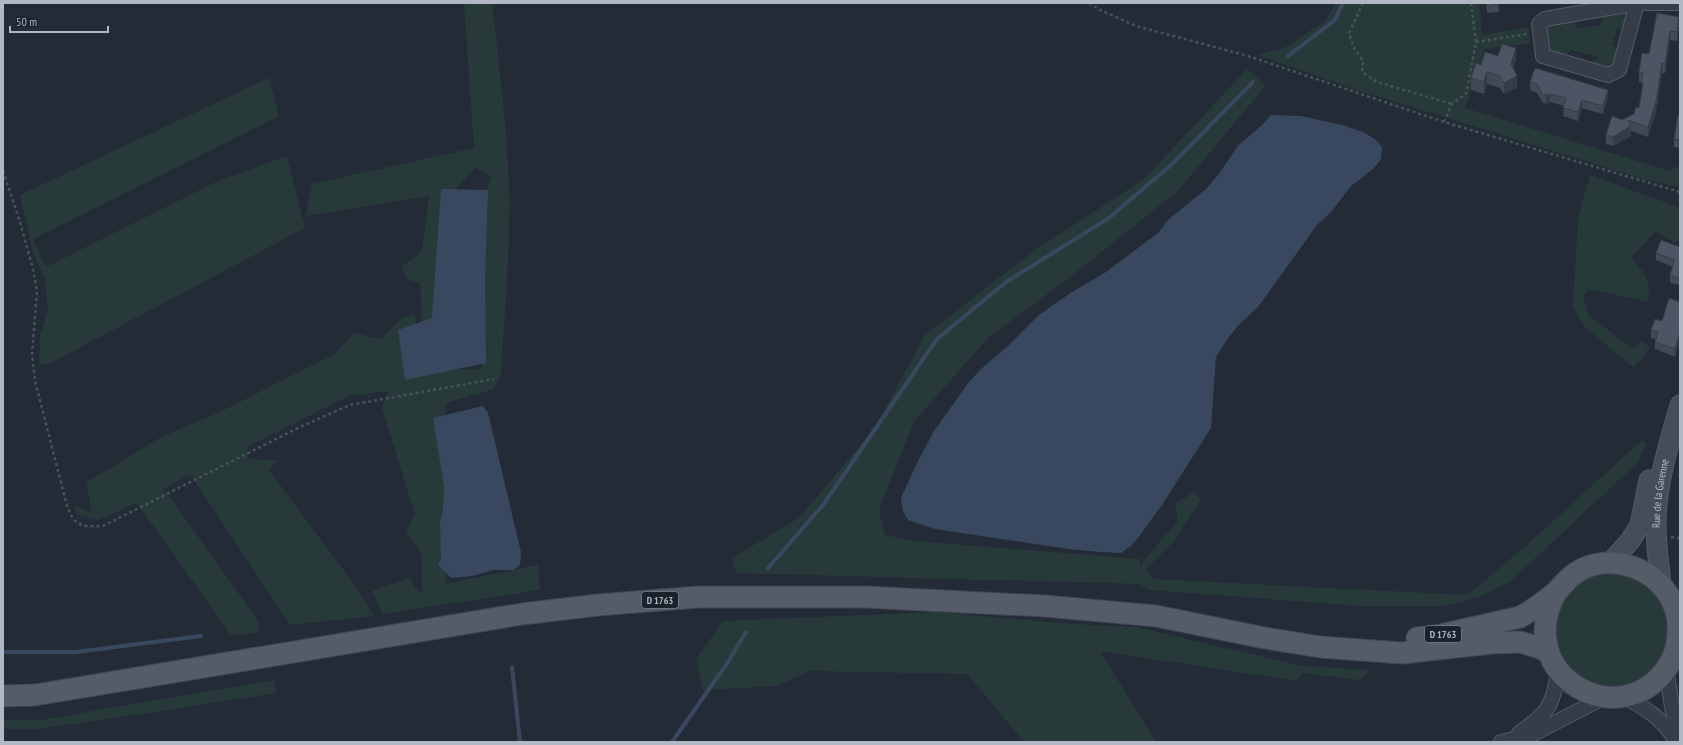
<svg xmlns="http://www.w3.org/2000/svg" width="1683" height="745" font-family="'PT Sans Narrow',sans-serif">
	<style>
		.green { fill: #28393a }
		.water { fill: #3a485f }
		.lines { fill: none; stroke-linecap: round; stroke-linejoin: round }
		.stream { stroke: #3a485f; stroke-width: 4 }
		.street-casing { stroke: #545b65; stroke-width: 16 }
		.secondary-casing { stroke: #545b65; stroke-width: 21 }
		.primary-casing { stroke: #404651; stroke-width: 23 }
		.path { stroke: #455457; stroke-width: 2.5; stroke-dasharray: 3 3; stroke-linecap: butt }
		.street { stroke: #363d48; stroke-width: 14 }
		.secondary { stroke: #454c5a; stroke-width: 19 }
		.primary { stroke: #545c68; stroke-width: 21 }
		.wall { fill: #404955 }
		.shaded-wall { fill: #343c45 }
		.building { fill: #4b5563; stroke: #343c45 }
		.labels { text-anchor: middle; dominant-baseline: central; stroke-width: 4; stroke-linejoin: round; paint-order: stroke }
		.shield { fill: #1c222c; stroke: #848b96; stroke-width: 1 }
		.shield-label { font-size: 10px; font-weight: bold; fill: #b1b8c4 }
		.street-label { font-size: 11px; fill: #b1b8c4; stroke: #1c222c }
	</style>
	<rect width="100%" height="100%" fill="#232b37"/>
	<g class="green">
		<path d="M 464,3 L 492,3 C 499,62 506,122 509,181 C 511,244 505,308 501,372 L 494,389 L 446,403 L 442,437 L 453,502 L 445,584 L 538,565 L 540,590 L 383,614 L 372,591 L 410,578 L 416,590 L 422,592 L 422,554 L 406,531 L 415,514 L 382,408 L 388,391 L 349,396 L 247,447 L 249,459 L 278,460 L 269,470 L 354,584 L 374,616 L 290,625 L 190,474 L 162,490 L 172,500 L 259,622 L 258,633 L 231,635 L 137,503 L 98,520 L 77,515 L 74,505 L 92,513 L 86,482 L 121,462 L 161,437 L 220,412 L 335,354 L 354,333 L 381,339 L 402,318 L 415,314 L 416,331 L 410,368 L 482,369 L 476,213 L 492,177 L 475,168 L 445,201 L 438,323 L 422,321 L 420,283 L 406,279 L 402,267 L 422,251 L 429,196 L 306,216 L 312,184 L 474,148 Z"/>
		<path d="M 1336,3 L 1479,3 L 1482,35 L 1528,27 L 1530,43 L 1485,49 L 1465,108 L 1670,171 L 1680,165 L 1680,187 L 1646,180 L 1354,89 L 1257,55 L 1286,47 L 1325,21 Z"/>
		<path d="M 1628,13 L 1626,33 L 1618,26 L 1612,45 L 1620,50 L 1614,64 L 1608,69 L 1589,66 L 1598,57 L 1571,50 L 1563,58 L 1549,54 L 1546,30 L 1552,22 L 1574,18 L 1576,29 L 1601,25 L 1604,14 Z"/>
		<path d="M 1247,69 L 1266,85 L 1178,191 L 1068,279 L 990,336 L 915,420 L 879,510 L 885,535 L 914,541 L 1140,559 L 1140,565 L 1178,521 L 1175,504 L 1194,492 L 1201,500 L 1174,541 L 1146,569 L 1153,579 L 1468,595 L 1529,543 L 1641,441 L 1647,444 L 1637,463 L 1510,582 L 1479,597 L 1444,606 L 1361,606 L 1148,590 L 1140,584 L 736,573 L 732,558 L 799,518 L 874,429 L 925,335 L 1034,251 L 1144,179 Z"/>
		<path d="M 269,78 L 279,116 L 33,239 L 46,267 L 216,182 L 287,156 L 305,228 L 49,364 L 39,364 L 40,336 L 48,310 L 45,280 L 33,252 L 20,195 Z"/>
		<path d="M 1590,175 L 1667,203 L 1680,209 L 1680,240 L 1675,243 L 1656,231 L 1631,257 C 1645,276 1651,276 1648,302 L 1588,289 L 1583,297 L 1588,315 L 1633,349 L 1642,341 L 1650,348 L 1634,368 L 1584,326 L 1573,307 L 1578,218 Z"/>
		<path d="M 1617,572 L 1638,578 L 1651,589 L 1664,610 L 1668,634 L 1662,656 L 1651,672 L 1636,683 L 1616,689 L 1577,681 L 1553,645 L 1556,604 L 1580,578 L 1600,573 Z"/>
		<path d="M 937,612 L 1073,624 L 1137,627 L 1302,666 L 1370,670 L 1360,680 L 1303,673 L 1297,681 L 1100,651 L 1156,742 L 1024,742 L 967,674 L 810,671 L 777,686 L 703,690 L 696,659 L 723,621 Z"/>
		<path d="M 274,680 L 276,693 L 149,713 L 38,729 L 3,729 L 3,720 L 41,720 Z"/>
	</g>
	<g class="water">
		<path d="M 1271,115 L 1301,116 L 1342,125 L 1363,132 L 1375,139 L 1382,147 L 1381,159 L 1373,169 L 1351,186 L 1331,212 L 1317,225 L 1258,307 C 1251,314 1243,320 1237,327 C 1229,336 1222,347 1216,357 L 1211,428 L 1162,505 L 1137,539 L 1131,546 L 1121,553 L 1101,552 L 1069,549 L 935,529 L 908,520 L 903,511 L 901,498 L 917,463 L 934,431 L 969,382 L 981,369 L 1009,345 L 1039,315 L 1072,292 L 1106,272 L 1158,233 L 1169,219 L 1206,189 L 1218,175 L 1238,146 L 1263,124 Z"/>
		<path d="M 441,189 L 488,190 L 485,278 L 486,363 L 405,380 L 398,330 L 432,318 Z"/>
		<path d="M 483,406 L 488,413 L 521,552 L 520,565 L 514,570 L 493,570 L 472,576 L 451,578 L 438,565 L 441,560 L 440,523 L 443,509 L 444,487 L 433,418 Z"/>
	</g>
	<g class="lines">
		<g class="stream">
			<path d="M 1288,56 L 1335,20 L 1343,3"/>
			<path d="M 768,568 L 823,505 L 937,339 L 1006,282 L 1109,218 L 1172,164 L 1253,82"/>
			<path d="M 3,652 L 76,652 L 201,636"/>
			<path d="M 512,667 L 520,742"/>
			<path d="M 672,742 L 728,662 L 746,632"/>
		</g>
		<defs>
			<g id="street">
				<path d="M 1637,3 L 1545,19 L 1539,24 L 1543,56 L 1608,75 L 1619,70 L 1637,3"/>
				<path d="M 1646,3 L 1680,3"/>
				<path d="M 1666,668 L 1672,707 L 1680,741"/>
				<path d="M 1623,696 C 1647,709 1662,718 1677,742"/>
				<path d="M 1519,733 C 1547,714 1554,705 1558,671"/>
				<path d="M 1501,742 L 1531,735 L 1605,697"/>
			</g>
			<g id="secondary">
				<path d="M 1610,563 L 1630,541 L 1640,525 L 1649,480"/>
				<path id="s1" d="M 1661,585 C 1659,565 1656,544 1656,524 C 1656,484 1669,443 1680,405"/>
			</g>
			<g id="primary">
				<path d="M 1417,638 L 1436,636 L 1520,617 C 1533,610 1545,601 1557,591 C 1563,585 1569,577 1577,572 C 1610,552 1655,567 1672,601 C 1681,619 1680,645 1670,663 C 1624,740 1508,675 1557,591"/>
				<path d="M 3,696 L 35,695 L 522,614 L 598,605 L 698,597 L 865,597 L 1045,606 L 1156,616 L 1265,638 L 1320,647 L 1402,653 L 1492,643 L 1520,642 L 1540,648 L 1548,652"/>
			</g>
		</defs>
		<use href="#street" class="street-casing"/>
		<use href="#secondary" class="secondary-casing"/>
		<use href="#primary" class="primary-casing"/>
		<g class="path">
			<path d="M 1089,3 L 1100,10 L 1136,26 L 1248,56 L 1444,122 L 1680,192"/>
			<path d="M 1363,3 L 1349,33 L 1354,48 L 1363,61 L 1362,72 L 1377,82 L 1452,104"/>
			<path d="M 1476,42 L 1527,34"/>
			<path d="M 1444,122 L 1452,104 L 1466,94 L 1476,42 L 1471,3"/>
			<path d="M 3,171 L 19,219 L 33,269 L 37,291 L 32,354 L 35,381 L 67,506 C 75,527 82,527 103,526 L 298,428 L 350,405 L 494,379"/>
			<path d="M 1671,537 L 1680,538"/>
		</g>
		<use href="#street" class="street"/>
		<use href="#secondary" class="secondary"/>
		<use href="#primary" class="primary"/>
	</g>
	<g class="wall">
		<path d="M 1486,3 L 1498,3 L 1499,12 L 1487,13 Z"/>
		<path d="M 1657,13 L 1679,26 L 1677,41 L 1670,40 L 1665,73 L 1662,73 L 1656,112 L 1648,137 L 1631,131 L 1631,136 L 1613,146 L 1606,144 L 1606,135 L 1622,120 L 1634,114 L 1639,108 L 1642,92 L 1642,82 L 1639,82 L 1639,72 L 1649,54 Z"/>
		<path d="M 1498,56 L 1516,60 L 1513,69 L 1517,88 L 1504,94 L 1500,88 L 1487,84 L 1484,94 L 1471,90 L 1471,78 L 1481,65 Z"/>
		<path d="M 1530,82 L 1608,98 L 1603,114 L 1582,108 L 1578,121 L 1563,116 L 1564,106 L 1550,102 L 1546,104 L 1542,102 L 1537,93 L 1530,90 Z"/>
		<path d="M 1680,115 L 1680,148 L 1674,147 L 1674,139 Z"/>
		<path d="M 1680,247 L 1680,285 L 1670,283 L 1670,276 L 1673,267 L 1656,260 L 1656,253 Z"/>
		<path d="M 1680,302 L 1675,357 L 1655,349 L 1655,342 L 1656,339 L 1651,338 L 1651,330 L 1662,321 Z"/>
	</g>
	<g class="shaded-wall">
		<path d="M 1679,17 L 1679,26 L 1677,41 L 1677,32 Z"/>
		<path d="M 1670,31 L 1670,40 L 1665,73 L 1665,64 Z"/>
		<path d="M 1516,48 L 1516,60 L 1511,76 L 1511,64 Z"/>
		<path d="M 1662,63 L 1662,73 L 1656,112 L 1648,137 L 1648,127 Z"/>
		<path d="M 1487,72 L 1487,84 L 1484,94 L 1484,82 Z"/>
		<path d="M 1517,76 L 1517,88 L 1504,94 L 1504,83 Z"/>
		<path d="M 1608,90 L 1608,98 L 1603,114 L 1603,106 Z"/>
		<path d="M 1550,94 L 1550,102 L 1546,104 L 1546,95 Z"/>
		<path d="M 1582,100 L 1582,108 L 1578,121 L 1578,112 Z"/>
		<path d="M 1631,126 L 1631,136 L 1613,146 L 1613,137 Z"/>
		<path d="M 1680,333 L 1680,341 L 1675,357 L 1675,349 Z"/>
	</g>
	<g class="building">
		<path d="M 1487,3 L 1498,3 L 1499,4 L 1487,6 Z"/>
		<path d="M 1657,13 L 1679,17 L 1677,32 L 1670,31 L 1665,64 L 1662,63 L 1656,102 L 1648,127 L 1628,120 L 1631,126 L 1613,137 L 1606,135 L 1612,116 L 1622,120 L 1634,114 L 1636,107 L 1639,108 L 1643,83 L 1641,83 L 1643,73 L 1639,72 L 1642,53 L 1649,54 Z"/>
		<path d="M 1502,44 L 1516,48 L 1511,64 L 1517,76 L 1504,83 L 1500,76 L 1487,72 L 1484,82 L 1471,78 L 1476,63 L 1481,65 L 1485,52 L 1498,56 Z"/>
		<path d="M 1535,68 L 1608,90 L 1603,106 L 1582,100 L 1578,112 L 1563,108 L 1566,98 L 1550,94 L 1546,95 L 1542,94 L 1537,84 L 1530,82 Z"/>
		<path d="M 1678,115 L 1680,115 L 1680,140 L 1674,139 Z"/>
		<path d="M 1661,240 L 1680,247 L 1680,278 L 1670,276 L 1674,260 L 1656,253 Z"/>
		<path d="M 1669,298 L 1680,302 L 1680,333 L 1675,349 L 1655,342 L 1658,332 L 1651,330 L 1655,319 L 1662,321 Z"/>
	</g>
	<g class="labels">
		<g class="shield">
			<rect x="642" y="592" width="36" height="16" rx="3"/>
			<rect x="1425" y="626" width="36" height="16" rx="3"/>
		</g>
		<g class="shield-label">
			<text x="660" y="600">D 1763</text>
			<text x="1443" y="634">D 1763</text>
		</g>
		<g class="street-label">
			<text stroke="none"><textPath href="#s1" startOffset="92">Rue de la Garenne</textPath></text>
		</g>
	</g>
	<rect width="1683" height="745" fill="none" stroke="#b1b8c4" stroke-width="8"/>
	<path d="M10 26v6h98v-6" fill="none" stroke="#b1b8c4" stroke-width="2"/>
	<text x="16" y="26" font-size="12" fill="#b1b8c4" stroke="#1c222c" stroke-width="3" paint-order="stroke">50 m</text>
</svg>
